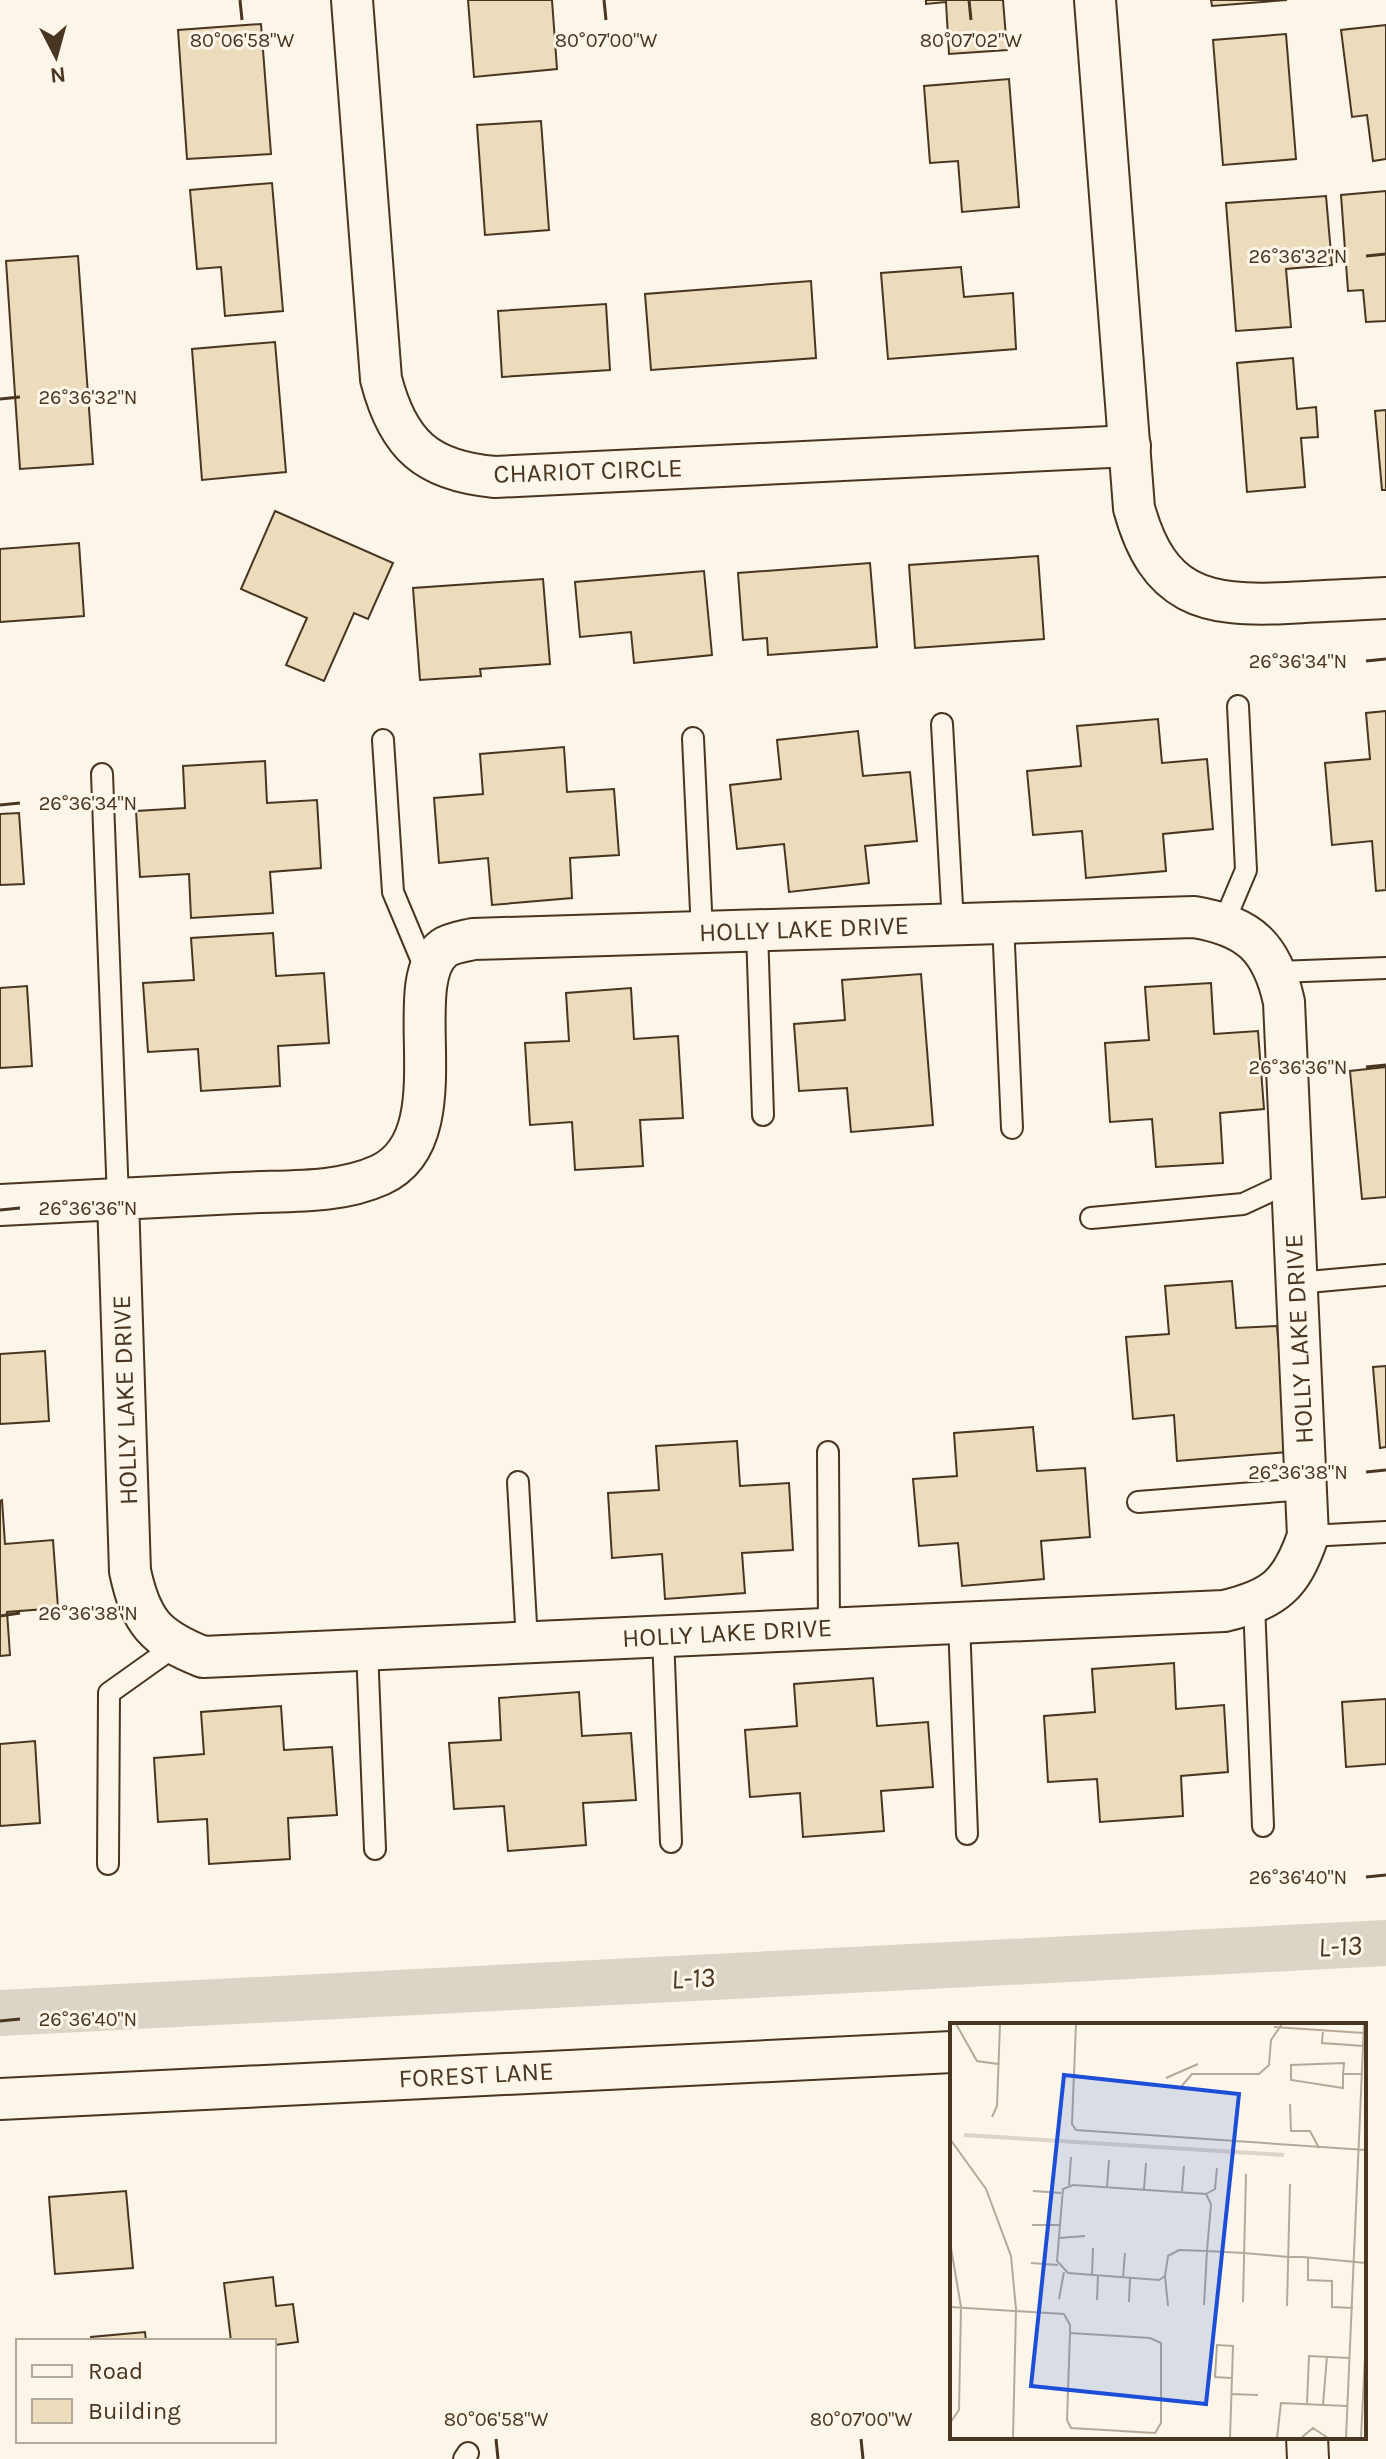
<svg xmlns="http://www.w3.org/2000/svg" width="1386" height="2459" font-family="Karla,sans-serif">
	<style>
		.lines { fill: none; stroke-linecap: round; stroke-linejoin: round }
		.canal { stroke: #dcd4c6; stroke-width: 46 }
		.building { fill: #ecdcbc; stroke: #4a3520; stroke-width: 2 }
		.lane-casing { stroke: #4a3520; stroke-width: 24 }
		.street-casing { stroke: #4a3520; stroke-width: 44 }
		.lane { stroke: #fbf6e9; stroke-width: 20 }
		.street { stroke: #fbf6e9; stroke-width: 40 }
		.ticks { fill: none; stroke: #4a3520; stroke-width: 3 }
		.labels { text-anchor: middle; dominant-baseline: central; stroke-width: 6; stroke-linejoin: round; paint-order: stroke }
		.street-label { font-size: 26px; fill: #4a3520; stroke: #fbf6e9 }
		.water-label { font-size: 28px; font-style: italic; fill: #4a3520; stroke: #fbf6e9 }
		.inset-river { fill: none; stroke: #dcd4c6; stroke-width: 4 }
		.inset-road { fill: none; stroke: #b4a999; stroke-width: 2 }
		.view { fill: #1d4ed8; fill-opacity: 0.15; stroke: #1d4ed8; stroke-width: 4 }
		.inset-edge { fill: none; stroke: #4a3520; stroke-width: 4 }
		.ticks-label { font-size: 20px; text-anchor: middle; fill: #4a3520; stroke: #fbf6e9; stroke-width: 6; stroke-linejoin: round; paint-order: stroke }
	</style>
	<rect width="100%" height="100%" fill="#fbf6e9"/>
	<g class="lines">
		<path class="canal" d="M 0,2013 L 1386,1943"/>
	</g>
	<g class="building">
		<path d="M 468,0 L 552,0 L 557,69 L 474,77 Z"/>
		<path d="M 926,0 L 1003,0 L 1007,50 L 949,54 L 946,2 L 926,4 Z"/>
		<path d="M 1211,0 L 1287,0 L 1212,6 Z"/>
		<path d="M 261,24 L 271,154 L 187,159 L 178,30 Z"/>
		<path d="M 1386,25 L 1386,159 L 1373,161 L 1367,115 L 1352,117 L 1341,30 Z"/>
		<path d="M 1286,34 L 1296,159 L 1223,165 L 1213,40 Z"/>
		<path d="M 1009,79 L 1019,207 L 962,212 L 958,161 L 930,163 L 924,86 Z"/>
		<path d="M 541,121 L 549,230 L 485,235 L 477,125 Z"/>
		<path d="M 272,183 L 283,311 L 225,316 L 221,267 L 197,269 L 190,190 Z"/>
		<path d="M 1386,191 L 1386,321 L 1366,322 L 1363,290 L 1348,291 L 1341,195 Z"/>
		<path d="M 1326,196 L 1332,265 L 1286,269 L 1291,327 L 1236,331 L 1226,203 Z"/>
		<path d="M 78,256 L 93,464 L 20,469 L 6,261 Z"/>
		<path d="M 961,267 L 964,297 L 1013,293 L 1016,349 L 888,359 L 881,273 Z"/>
		<path d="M 811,281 L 816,358 L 651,370 L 645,294 Z"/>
		<path d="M 606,304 L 610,370 L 502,377 L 498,311 Z"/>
		<path d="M 275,342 L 286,472 L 202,480 L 192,349 Z"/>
		<path d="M 1293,358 L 1297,409 L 1316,407 L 1318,437 L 1301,438 L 1305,487 L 1247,492 L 1237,363 Z"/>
		<path d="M 1386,410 L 1386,490 L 1382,490 L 1375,411 Z"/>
		<path d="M 275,511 L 393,563 L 368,619 L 354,613 L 324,681 L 286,665 L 307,618 L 241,589 Z"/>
		<path d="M 79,543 L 84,616 L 0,622 L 0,549 Z"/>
		<path d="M 1038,556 L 1044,639 L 915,648 L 909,565 Z"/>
		<path d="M 870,563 L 877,647 L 768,655 L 767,638 L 743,640 L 738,573 Z"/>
		<path d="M 704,571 L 712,655 L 634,663 L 631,632 L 580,637 L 575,582 Z"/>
		<path d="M 543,579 L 550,664 L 480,669 L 481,676 L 420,680 L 413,588 Z"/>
		<path d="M 1386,711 L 1386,890 L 1376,891 L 1372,841 L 1332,845 L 1325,763 L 1370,759 L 1366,713 Z"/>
		<path d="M 1158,719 L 1162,763 L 1207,759 L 1213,829 L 1163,834 L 1166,871 L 1086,878 L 1082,831 L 1033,835 L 1027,771 L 1081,766 L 1077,726 Z"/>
		<path d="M 858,731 L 863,776 L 910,772 L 917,841 L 865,846 L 869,883 L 789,892 L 784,844 L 737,849 L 730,785 L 781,779 L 777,740 Z"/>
		<path d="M 564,747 L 567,792 L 614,789 L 619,855 L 570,858 L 572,898 L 492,905 L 488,858 L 439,863 L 434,798 L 483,794 L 480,754 Z"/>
		<path d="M 265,761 L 267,803 L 317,800 L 321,868 L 270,872 L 273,913 L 191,918 L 189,874 L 140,877 L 136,811 L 185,808 L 183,766 Z"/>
		<path d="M 19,813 L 24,884 L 0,885 L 0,814 Z"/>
		<path d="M 273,933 L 276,976 L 324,973 L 329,1043 L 278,1046 L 280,1086 L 201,1091 L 198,1049 L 148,1052 L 143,983 L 194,980 L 191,938 Z"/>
		<path d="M 921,974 L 933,1125 L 851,1132 L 847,1088 L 799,1091 L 794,1024 L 845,1020 L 842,980 Z"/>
		<path d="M 1211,983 L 1214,1034 L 1258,1031 L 1264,1109 L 1220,1113 L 1223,1163 L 1156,1167 L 1152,1119 L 1110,1122 L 1105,1043 L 1149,1040 L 1145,987 Z"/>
		<path d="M 27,986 L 32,1066 L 0,1068 L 0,988 Z"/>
		<path d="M 631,988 L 634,1039 L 678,1036 L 683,1118 L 640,1120 L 643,1166 L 575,1170 L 572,1122 L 530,1125 L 525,1043 L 569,1041 L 566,993 Z"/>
		<path d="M 1386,1067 L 1386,1197 L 1362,1199 L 1350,1071 Z"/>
		<path d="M 1232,1281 L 1236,1328 L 1277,1326 L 1287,1452 L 1177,1461 L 1174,1415 L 1133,1419 L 1126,1337 L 1169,1334 L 1165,1286 Z"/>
		<path d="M 45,1351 L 49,1421 L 0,1424 L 0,1354 Z"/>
		<path d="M 1386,1366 L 1386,1447 L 1380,1448 L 1373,1367 Z"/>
		<path d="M 1033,1427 L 1037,1471 L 1085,1468 L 1090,1537 L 1041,1541 L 1044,1579 L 962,1586 L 958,1543 L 919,1546 L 913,1479 L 957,1476 L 954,1433 Z"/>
		<path d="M 737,1441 L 740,1486 L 789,1483 L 793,1550 L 742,1553 L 745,1593 L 665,1599 L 662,1554 L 612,1558 L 608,1493 L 659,1490 L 656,1446 Z"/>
		<path d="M 2,1500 L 5,1544 L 53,1540 L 58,1608 L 7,1612 L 10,1655 L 0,1656 L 0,1501 Z"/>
		<path d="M 1174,1663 L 1176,1709 L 1224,1705 L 1228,1772 L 1181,1776 L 1183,1816 L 1100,1822 L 1097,1779 L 1048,1782 L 1044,1716 L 1095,1712 L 1092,1669 Z"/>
		<path d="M 873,1678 L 877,1726 L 928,1722 L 933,1787 L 881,1791 L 884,1831 L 803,1837 L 800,1793 L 750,1797 L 745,1730 L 797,1726 L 794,1684 Z"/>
		<path d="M 579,1692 L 582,1736 L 631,1733 L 636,1800 L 583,1803 L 586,1845 L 508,1851 L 504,1806 L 454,1809 L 449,1743 L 501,1740 L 499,1698 Z"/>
		<path d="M 1386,1699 L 1386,1764 L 1346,1767 L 1342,1702 Z"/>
		<path d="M 281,1706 L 284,1750 L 332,1747 L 337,1815 L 288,1818 L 290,1859 L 209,1864 L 207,1819 L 158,1822 L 154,1758 L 204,1754 L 201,1712 Z"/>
		<path d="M 35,1741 L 40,1823 L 0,1826 L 0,1744 Z"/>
		<path d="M 126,2191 L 133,2268 L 55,2274 L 49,2197 Z"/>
		<path d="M 273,2277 L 276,2306 L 293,2304 L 298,2342 L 274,2345 L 274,2341 L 231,2341 L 224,2283 Z"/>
		<path d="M 145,2332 L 146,2341 L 92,2341 L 91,2337 Z"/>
	</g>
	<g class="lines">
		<defs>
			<g id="lane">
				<path d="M 942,724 L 953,924"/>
				<path d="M 693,738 L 702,932"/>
				<path d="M 383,740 L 393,892 L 427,973"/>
				<path d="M 102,774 L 118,1199"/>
				<path d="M 1003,922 L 1012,1128"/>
				<path d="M 1224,922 L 1246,870 L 1238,706"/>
				<path d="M 757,930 L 763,1115"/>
				<path d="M 1277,972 L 1386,968"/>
				<path d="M 1091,1218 L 1243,1204 L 1292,1181"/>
				<path d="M 1297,1283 L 1386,1275"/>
				<path d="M 828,1452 L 829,1628"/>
				<path d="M 518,1482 L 527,1642"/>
				<path d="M 1138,1502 L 1306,1489"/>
				<path d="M 1308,1536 L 1386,1532"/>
				<path d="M 1254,1604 L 1263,1826"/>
				<path d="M 959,1622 L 967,1834"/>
				<path d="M 663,1636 L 671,1842"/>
				<path d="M 367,1649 L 375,1849"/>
				<path d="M 108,1864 L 109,1693 L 175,1646"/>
				<path d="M 464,2459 L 468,2453"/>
			</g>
			<g id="street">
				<path d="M 352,0 L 381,379 C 398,445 427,471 495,477 L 1130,446"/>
				<path d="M 1095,0 L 1134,508 C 1158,596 1204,607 1287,603 C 1320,601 1353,600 1386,598"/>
				<path d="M 0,1205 C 79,1201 157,1197 236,1193 C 283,1190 336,1195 380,1175 C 463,1137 396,983 444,948 C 451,943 465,941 473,939 L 1194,917 C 1249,926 1272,947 1284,1002 L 1308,1536 C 1291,1585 1275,1599 1224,1611 L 203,1657 C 155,1638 141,1622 130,1571 L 118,1199"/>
				<path d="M 0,2099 L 952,2052"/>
				<path d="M 1307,2437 L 1308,2459"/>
			</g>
		</defs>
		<use href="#lane" class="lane-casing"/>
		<use href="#street" class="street-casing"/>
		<use href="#lane" class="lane"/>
		<use href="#street" class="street"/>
	</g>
	<path class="ticks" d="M 240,0 L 242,20M 604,0 L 606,20M 969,0 L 971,20M 1366,256 L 1386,254M 0,399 L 20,397M 1366,661 L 1386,659M 0,805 L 20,803M 1366,1067 L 1386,1065M 0,1210 L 20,1208M 1366,1472 L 1386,1470M 0,1616 L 20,1613M 1366,1877 L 1386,1875M 0,2021 L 20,2019M 496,2439 L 498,2459M 861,2439 L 863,2459"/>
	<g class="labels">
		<g class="street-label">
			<text transform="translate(588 471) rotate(-2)">CHARIOT CIRCLE</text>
			<text transform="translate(804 929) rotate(-2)">HOLLY LAKE DRIVE</text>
			<text transform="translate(1299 1339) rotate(-93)">HOLLY LAKE DRIVE</text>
			<text transform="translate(125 1400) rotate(-92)">HOLLY LAKE DRIVE</text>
			<text transform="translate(727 1633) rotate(-3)">HOLLY LAKE DRIVE</text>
			<text transform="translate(476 2075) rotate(-3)">FOREST LANE</text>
		</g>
		<g class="water-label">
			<text transform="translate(1340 1946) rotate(-3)">L-13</text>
			<text transform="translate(693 1978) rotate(-3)">L-13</text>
		</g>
	</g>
	<g transform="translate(950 2023)">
		<rect width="416" height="416" fill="#fbf6e9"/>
		<path class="inset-river" d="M 14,112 L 334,132"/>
		<path class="inset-road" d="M 6,1 L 27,38 L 48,41M 126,1 L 122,101 L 126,107 L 416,127M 324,4 L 414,10M 373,7 L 372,20 L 414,23M 393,51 L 393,65 L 341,57 L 341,42 L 394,40 L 393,51 L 413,51M 216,55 L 248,41M 230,65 L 242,51 L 309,51 L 319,42 L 321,17 L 332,1M 340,81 L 341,108 L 360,108 L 369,125M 42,94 L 47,83 L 50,1M 0,116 L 36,166 L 61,233 L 66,286 L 63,415M 119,162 L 121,134M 157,164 L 159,137M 194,166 L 196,140M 83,168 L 111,170M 232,168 L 234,143M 256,171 L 265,166 L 267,145M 82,202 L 110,202M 109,215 L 135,213M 0,219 L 11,284 L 9,387 L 0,400M 358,235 L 358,257 L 382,258 L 382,284 L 403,285M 81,240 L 108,242M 142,252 L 143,225M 215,253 L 218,283M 173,254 L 175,230M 109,276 L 114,249M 147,277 L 148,252M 179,279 L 180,254M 293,279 L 296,151M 254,282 L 257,228 L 261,181 L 256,171 L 123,162 L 113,166 L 107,238 L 118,250 L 209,257 L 215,253 L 218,233 L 229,227 L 257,228 L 294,230 L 338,234 L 353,234 L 416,240M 337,283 L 340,161M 0,284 L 114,291 L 120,302 L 120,310 L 117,397 L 121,405 L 205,410 L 211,400 L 211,320 L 200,315 L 120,310M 281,371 L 308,372M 357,380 L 359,333 L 400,335M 373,382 L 377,333M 280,415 L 283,323 L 267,322 L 265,354 L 281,355M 327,415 L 331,380 L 397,383M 351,415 L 363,405 L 378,415M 396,415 L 414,1M 411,415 L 416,313"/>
		<path class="view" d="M 114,52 L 289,71 L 256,381 L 81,363 Z"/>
		<rect width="416" height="416" class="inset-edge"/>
	</g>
	<g class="ticks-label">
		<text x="242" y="47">80°06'58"W</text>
		<text x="606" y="47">80°07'00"W</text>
		<text x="971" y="47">80°07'02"W</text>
		<text x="1298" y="263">26°36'32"N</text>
		<text x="88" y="404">26°36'32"N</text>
		<text x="1298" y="668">26°36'34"N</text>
		<text x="88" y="810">26°36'34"N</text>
		<text x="1298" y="1074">26°36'36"N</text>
		<text x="88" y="1215">26°36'36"N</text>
		<text x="1298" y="1479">26°36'38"N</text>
		<text x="88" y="1620">26°36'38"N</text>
		<text x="1298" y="1884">26°36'40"N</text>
		<text x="88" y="2026">26°36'40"N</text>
		<text x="496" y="2426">80°06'58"W</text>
		<text x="861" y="2426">80°07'00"W</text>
	</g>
	<rect x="16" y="2339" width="260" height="104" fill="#fbf6e9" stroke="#b4a999" stroke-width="2"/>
	<rect x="32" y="2365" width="40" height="12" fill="#fbf6e9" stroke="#b4a999" stroke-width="2"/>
	<text x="88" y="2379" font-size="24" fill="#4a3520">Road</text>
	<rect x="32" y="2399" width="40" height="24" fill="#ecdcbc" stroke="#b4a999" stroke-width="2"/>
	<text x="88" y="2419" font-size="24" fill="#4a3520">Building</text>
	<g transform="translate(56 56) rotate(174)" stroke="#fbf6e9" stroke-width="6" paint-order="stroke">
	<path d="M0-6L14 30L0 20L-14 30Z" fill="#4a3520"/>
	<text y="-12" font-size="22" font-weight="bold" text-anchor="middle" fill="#4a3520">N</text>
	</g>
</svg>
